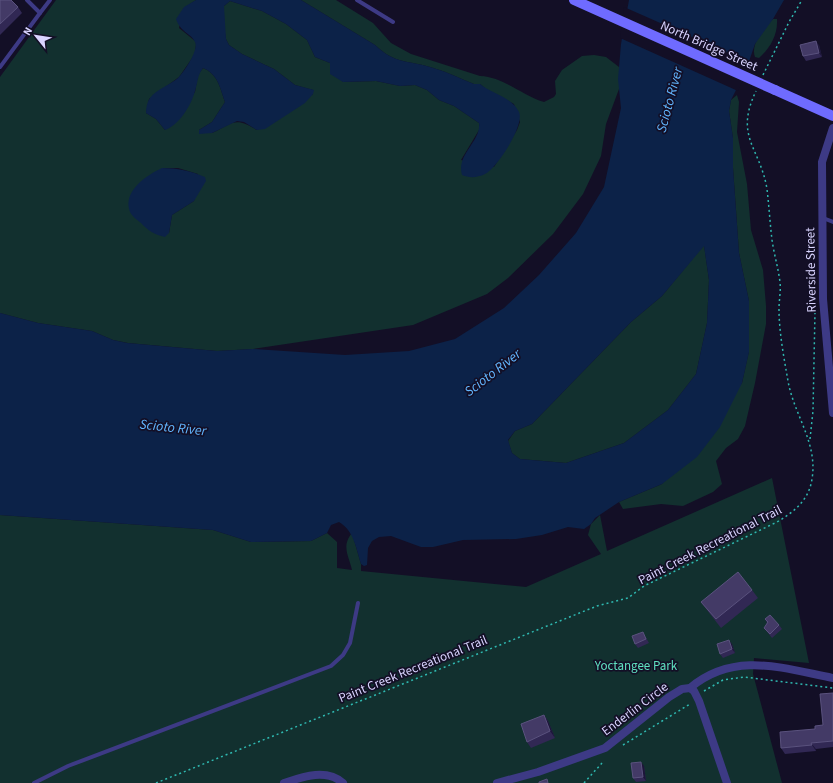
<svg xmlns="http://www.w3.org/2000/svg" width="833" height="783" font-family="'Source Sans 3',sans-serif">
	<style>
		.green { fill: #12302f; fill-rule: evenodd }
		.water { fill: #0c2248; fill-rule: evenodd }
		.pier { fill: #130f26 }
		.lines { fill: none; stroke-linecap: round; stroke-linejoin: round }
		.path { stroke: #2fb8b0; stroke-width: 1.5; stroke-dasharray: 2 3; stroke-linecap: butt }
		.lane { stroke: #3d3a85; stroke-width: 4 }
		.street { stroke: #3d3a85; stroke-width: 8 }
		.secondary { stroke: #6f6bff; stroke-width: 10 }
		.secondary-bridge { stroke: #6f6bff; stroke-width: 10 }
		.wall { fill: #312854 }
		.shaded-wall { fill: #1d163a }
		.building { fill: #433a66; stroke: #5a527e }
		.labels { text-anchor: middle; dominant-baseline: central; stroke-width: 3.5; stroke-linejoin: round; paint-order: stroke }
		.street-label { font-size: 13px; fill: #d9d4ff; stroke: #130f26 }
		.park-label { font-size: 13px; fill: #5fe0c0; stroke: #130f26 }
		.water-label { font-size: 14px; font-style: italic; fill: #62b6ff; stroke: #130f26 }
	</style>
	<rect width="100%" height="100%" fill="#130f26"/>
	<g class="green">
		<path d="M 56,0 L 196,0 L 184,8 L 179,28 L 195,41 L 196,44 L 195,54 L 179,77 L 149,99 L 146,113 L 156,119 L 165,130 L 195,92 L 198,75 L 203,68 C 218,74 220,88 225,102 L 212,122 L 199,130 L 212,133 C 233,123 235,116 257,130 L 313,94 L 313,90 L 295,85 L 274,69 L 242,54 L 229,45 L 226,39 L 224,27 L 224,6 L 230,1 L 262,11 L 286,24 L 307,40 L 315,57 L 330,63 L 343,82 L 376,81 L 400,86 L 415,85 L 427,90 L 439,100 L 454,106 L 479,123 L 479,130 L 461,160 L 494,167 L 517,130 L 520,122 L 514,104 L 486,89 L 480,84 L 474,84 C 459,78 445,71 430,67 C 406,60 395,64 375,45 L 301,0 L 336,0 L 373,23 L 391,43 L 411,54 L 480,76 C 504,77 521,95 544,102 L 554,97 L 556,94 L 555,81 L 562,70 L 582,56 L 594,55 L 606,57 L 619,67 L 619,89 L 606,124 L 601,156 L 583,194 L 553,234 L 508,278 L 487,294 L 413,325 L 253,349 L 217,351 L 128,343 L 113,340 L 92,331 L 38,323 L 0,313 L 0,77 ZM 162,168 L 178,168 L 198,174 L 194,201 L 172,215 L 169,233 Z"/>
		<path d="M 773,19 L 777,19 C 778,35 770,48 759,58 L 755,57 C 750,44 764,28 773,19 Z"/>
		<path d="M 737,95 L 739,102 L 737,132 L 747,184 L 751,230 L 763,270 L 766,306 L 766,324 L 755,383 L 745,426 L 738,439 L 726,448 L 716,461 L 722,484 L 713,492 L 683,506 L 661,504 L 623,509 L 619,502 L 662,484 L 742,383 L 749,351 L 749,301 L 739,253 L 733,168 L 733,138 L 729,111 L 731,100 Z"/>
		<path d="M 704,245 L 709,280 L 707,323 L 696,374 L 668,410 L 624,443 L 566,463 L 520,459 L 512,453 L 508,441 L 515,431 L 532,424 L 631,322 L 662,296 Z"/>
		<path d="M 772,478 L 809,663 L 754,658 L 753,674 L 782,783 L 0,783 L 0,515 L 213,530 L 251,542 L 311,541 L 327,533 L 337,542 L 337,568 L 352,570 C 349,556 341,546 352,533 L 361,564 L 361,571 L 526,587 L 601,554 L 588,535 L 591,524 L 600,515 L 607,551 Z"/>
	</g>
	<g class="water">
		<path d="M 196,0 L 301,0 L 375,45 C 395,64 406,60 430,67 C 445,71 459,78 474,84 L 480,84 C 492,94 512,97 519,112 C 525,125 497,168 485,174 C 477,178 469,178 462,175 C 456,154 481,142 479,123 L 454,106 L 439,100 L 427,90 L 415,85 L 400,86 L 376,81 L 343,82 L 330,74 L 330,63 L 315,57 L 307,40 L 286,24 L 262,11 L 230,1 L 224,6 L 226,39 L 229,45 L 242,54 L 274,69 L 295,85 L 314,90 L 313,94 L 305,103 L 265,129 L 257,130 L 244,122 L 237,121 L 212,133 L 199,134 L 199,130 L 212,122 L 225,102 C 220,88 218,74 203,68 C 197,76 198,82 195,91 C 191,106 179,125 165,130 L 156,119 L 146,113 C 146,108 147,102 150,98 C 157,89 170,85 178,78 C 184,72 199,50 195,42 C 191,33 181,33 176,19 L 184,7 Z"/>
		<path d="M 629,0 L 784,0 L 773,19 L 755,44 L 746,70 L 731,100 L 729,111 L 733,138 L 733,168 L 739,253 L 749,301 L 749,352 L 742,383 L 720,427 L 697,457 L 662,484 L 619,502 L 595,518 L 591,524 L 584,529 L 568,527 L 542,535 L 516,539 L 463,540 L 433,547 L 421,547 L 391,536 L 379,537 L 372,541 L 368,548 L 367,565 L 364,566 L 361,564 C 356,548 354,531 339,522 L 331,525 L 327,533 L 311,541 L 251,542 L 213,530 L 0,515 L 0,313 L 38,323 L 92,331 L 113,340 L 127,343 L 217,351 L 253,349 L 345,355 L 409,351 L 455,339 L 504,308 L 539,275 L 576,233 L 604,187 L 621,108 L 618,79 L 621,44 ZM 704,246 L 709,280 L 707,323 L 696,374 L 668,410 L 624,443 L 566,463 L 520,459 L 512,453 L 508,440 L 515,431 L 532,424 L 631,322 L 662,296 Z"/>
		<path d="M 162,168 C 177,168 191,171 205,177 L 206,181 L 194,201 L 172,215 L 169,233 L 165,237 C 155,235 147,230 141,223 C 137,220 132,216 130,212 C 122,191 147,175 162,168 Z"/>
	</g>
	<path class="pier" d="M 624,7 L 751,63 L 738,91 L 620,38 Z"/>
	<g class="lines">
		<g class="path">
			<path d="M 763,75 L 789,22 L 802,0"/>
			<path d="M 810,439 L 813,411 L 815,311"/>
			<path d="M 704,691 L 723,680 L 744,677 L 833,688"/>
			<path d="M 623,745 L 690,704"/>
			<path d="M 156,783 L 597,606 L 628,598 L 644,586 L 777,522 C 794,512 809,500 812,479 C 818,443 794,415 788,381 C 784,358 779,332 779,309 C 779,300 781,291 780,282 C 778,267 774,254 772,240 C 770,223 769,206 767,189 C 760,147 734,137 756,91"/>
			<path d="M 584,783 L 602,763"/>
		</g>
		<g class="lane">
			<path d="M 27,0 L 40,13 L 50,0"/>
			<path d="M 357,0 L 393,22"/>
			<path d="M 0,67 L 40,13"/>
			<path d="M 823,218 L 833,222"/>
			<path d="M 34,783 L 68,766 L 331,666 L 343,655 L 350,643 L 358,603"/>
		</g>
		<g class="street">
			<path d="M 833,128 L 822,162 L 823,299 L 833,413"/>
			<path d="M 690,688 C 734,651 782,668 833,678"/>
			<path d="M 284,783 C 302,777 326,768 343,783"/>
			<path d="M 497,783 L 538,772 L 605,748 L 669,697 L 682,689 L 690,688 L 694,691 L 699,701 L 727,783"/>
		</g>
		<path class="secondary" d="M 775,90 L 833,116"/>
		<path class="secondary-bridge" d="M 574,0 L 775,90"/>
	</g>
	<g class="wall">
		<path d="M 0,0 L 18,7 L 22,13 L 0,35 Z"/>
		<path d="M 819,45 L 822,57 L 806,61 L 803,56 Z"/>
		<path d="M 752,590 L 758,598 L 721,628 L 707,610 L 701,602 Z"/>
		<path d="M 765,619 L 779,625 L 782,629 L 772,638 L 764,628 L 767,623 Z"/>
		<path d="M 645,636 L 649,643 L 638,648 L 635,644 Z"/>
		<path d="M 732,644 L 735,653 L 723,658 L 720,654 Z"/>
		<path d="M 833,693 L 833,747 L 816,749 L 816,751 L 785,754 L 781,748 L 823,725 Z"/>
		<path d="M 544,715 L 548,721 L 555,738 L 531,748 L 527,742 Z"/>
		<path d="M 644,766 L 646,781 L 636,782 L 633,778 Z"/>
	</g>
	<g class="shaded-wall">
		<path d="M 816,41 L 819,45 L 822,57 L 819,53 Z"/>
		<path d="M 729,640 L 732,644 L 735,653 L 732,649 Z"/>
		<path d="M 544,715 L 548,721 L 555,738 L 550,731 Z"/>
		<path d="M 811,743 L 816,749 L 816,751 L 812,745 Z"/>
		<path d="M 641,762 L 644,766 L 646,781 L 643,777 Z"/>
	</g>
	<g class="building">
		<path d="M 0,0 L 11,0 L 18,7 L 0,24 Z"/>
		<path d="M 816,41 L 819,53 L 803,56 L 800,45 Z"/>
		<path d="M 738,572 L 752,590 L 716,619 L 701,602 Z"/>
		<path d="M 770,615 L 779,625 L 770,634 L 764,628 L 768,622 L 765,619 Z"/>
		<path d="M 643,632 L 646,639 L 635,644 L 632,636 Z"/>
		<path d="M 729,640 L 732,649 L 720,654 L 717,644 Z"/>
		<path d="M 833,693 L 833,741 L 811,743 L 812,745 L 781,748 L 780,732 L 815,729 L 815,726 L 823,725 L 820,694 Z"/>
		<path d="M 544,715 L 550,731 L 527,742 L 521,724 Z"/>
		<path d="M 641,762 L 643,777 L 633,778 L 631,763 Z"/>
		<path d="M 547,779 L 548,783 L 539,783 L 539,782 Z"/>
	</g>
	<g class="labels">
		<g class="street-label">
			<text transform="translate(709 46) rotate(24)">North Bridge Street</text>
			<text transform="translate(811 270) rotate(-91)">Riverside Street</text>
			<text transform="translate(710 545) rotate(-27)">Paint Creek Recreational Trail</text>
			<text transform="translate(413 669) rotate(-22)">Paint Creek Recreational Trail</text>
			<text transform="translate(635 709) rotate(-37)">Enderlin Circle</text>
		</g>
		<g class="park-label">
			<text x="636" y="666">Yoctangee Park</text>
		</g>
		<g class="water-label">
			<text transform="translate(670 100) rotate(-75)">Scioto River</text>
			<text transform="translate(493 373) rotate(-38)">Scioto River</text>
			<text transform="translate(173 428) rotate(6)">Scioto River</text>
		</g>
	</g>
	<g transform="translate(36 36) rotate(300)" stroke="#130f26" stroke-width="3" paint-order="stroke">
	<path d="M0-3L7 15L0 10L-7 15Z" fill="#d9d4ff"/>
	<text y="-6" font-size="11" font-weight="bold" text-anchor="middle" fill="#d9d4ff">N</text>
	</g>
</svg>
